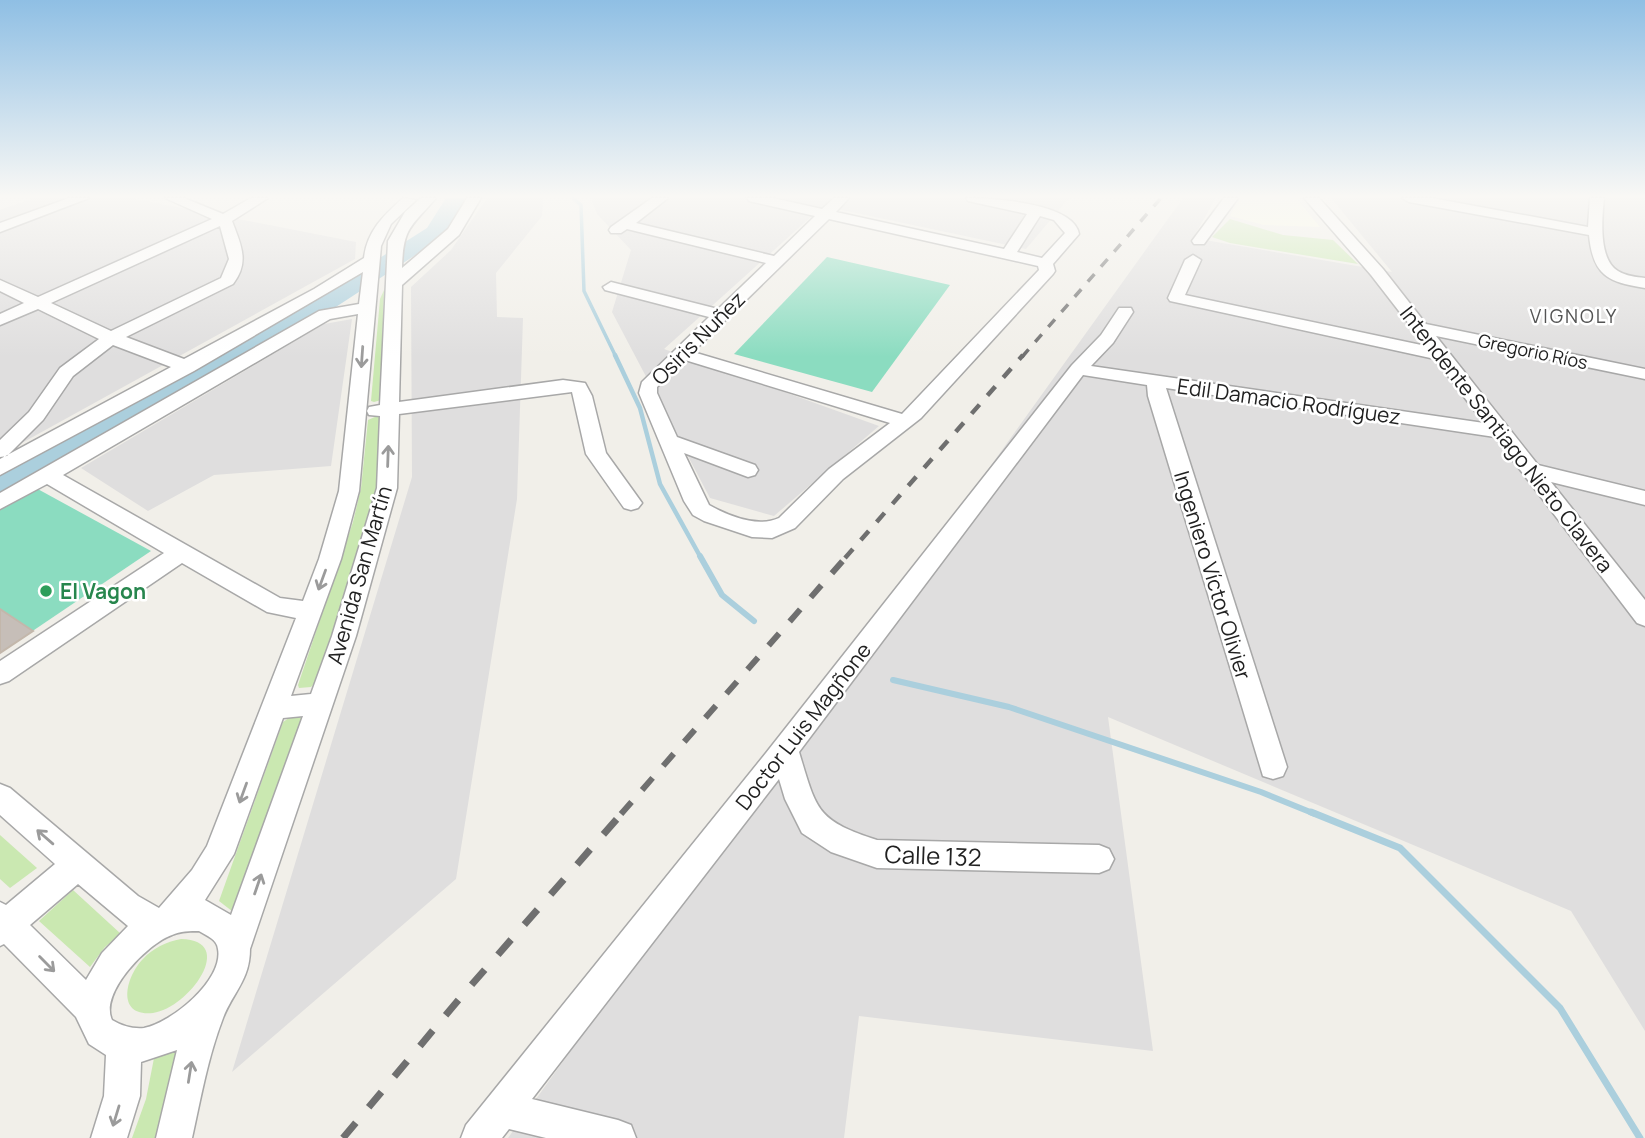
<svg xmlns="http://www.w3.org/2000/svg" width="1645" height="1138" font-family="Manrope,sans-serif">
	<style>
		.residential { fill: #dfdede }
		.education { fill: #fdfee5 }
		.grass { fill: #cae8b1 }
		.pitch { fill: #8bdcc0 }
		.lines { fill: none; stroke-linecap: round; stroke-linejoin: round }
		.stream-far3 { stroke: #abcfdd; stroke-width: 3.5 }
		.stream-far2 { stroke: #abcfdd; stroke-width: 4.5 }
		.stream-far1 { stroke: #abcfdd; stroke-width: 6 }
		.stream { stroke: #abcfdd; stroke-width: 7 }
		.river { fill: #abcfdd; fill-rule: evenodd }
		.building { fill: #c6beb8; stroke: #c3b7ab; stroke-width: 2 }
		.minor-casing { stroke: #a8a8a8; stroke-width: 3 }
		.minor { fill: #fff; fill-rule: evenodd }
		.rail-far3 { stroke: #6f6f6f; stroke-width: 3.5; stroke-dasharray: 10 10; stroke-linecap: butt }
		.rail-far2 { stroke: #6f6f6f; stroke-width: 4.5; stroke-dasharray: 12 12; stroke-linecap: butt }
		.rail-far1 { stroke: #6f6f6f; stroke-width: 6; stroke-dasharray: 16 16; stroke-linecap: butt }
		.rail { stroke: #6f6f6f; stroke-width: 7; stroke-dasharray: 20 20; stroke-linecap: butt }
		.oneway { stroke: #9b9b9b }
		.leisure-dot { fill: #2e9e5b; stroke: #fff; stroke-width: 2.5 }
		.labels { text-anchor: middle; dominant-baseline: central; stroke-width: 5; stroke-linejoin: round; paint-order: stroke }
		.far-street-label { font-size: 18px; fill: #212121; stroke: #fff }
		.far-neighbourhood-label { font-size: 19px; letter-spacing: 2px; fill: #545454; stroke: #fff }
		.street-label { font-size: 21px; fill: #212121; stroke: #fff }
		.leisure-label { font-size: 21px; font-weight: bold; fill: #27864d; stroke: #fff; text-anchor: start }
		.near-street-label { font-size: 24px; fill: #212121; stroke: #fff }
	</style>
	<rect width="100%" height="100%" fill="#f1efe9"/>
	<g class="residential">
		<path d="M 34,198 L 131,198 L 356,242 L 355,259 L 0,455 L 0,210 Z"/>
		<path d="M 487,198 L 543,198 L 542,216 L 496,273 L 497,317 L 523,318 L 517,499 L 456,879 L 232,1072 L 412,477 L 411,287 L 451,250 Z"/>
		<path d="M 591,198 L 1069,198 L 1026,249 L 823,206 L 664,349 L 879,426 L 774,516 L 710,498 L 612,312 L 631,250 L 597,214 Z"/>
		<path d="M 1183,198 L 1216,198 L 1193,238 L 1392,272 L 1331,198 L 1645,198 L 1645,1031 L 1571,911 L 1108,717 L 1153,1051 L 859,1016 L 844,1138 L 508,1138 Z"/>
		<path d="M 352,319 L 331,466 L 214,475 L 148,511 L 81,468 L 324,324 Z"/>
	</g>
	<path class="education" d="M 1240,198 L 1296,198 L 1320,227 L 1264,225 L 1230,216 Z"/>
	<g class="grass">
		<path d="M 1230,219 L 1283,235 L 1333,240 L 1358,264 L 1230,243 L 1212,237 Z"/>
		<path d="M 384,290 L 381,400 L 374,402 L 371,401 L 380,299 Z"/>
		<path d="M 377,416 L 381,418 L 381,462 L 370,520 L 315,683 L 311,687 L 299,688 L 298,685 L 353,522 L 361,488 L 368,420 Z"/>
		<path d="M 300,717 L 303,720 L 237,915 L 219,901 L 283,722 L 289,718 Z"/>
		<path d="M 0,835 L 37,868 L 10,888 L 0,879 Z"/>
		<path d="M 73,890 L 121,934 L 105,947 L 90,967 L 39,921 Z"/>
		<path d="M 181,939 C 238,940 189,1008 153,1013 C 115,1017 126,976 143,959 C 153,948 166,942 181,939 Z"/>
		<path d="M 180,1040 L 173,1091 L 156,1138 L 132,1138 L 146,1099 L 156,1048 Z"/>
	</g>
	<g class="pitch">
		<path d="M 827,257 L 950,285 L 872,392 L 734,354 Z"/>
		<path d="M 34,487 L 151,551 L 0,653 L 0,506 Z"/>
	</g>
	<g class="lines">
		<path class="stream-far3" d="M 573,198 L 581,205 L 584,291 L 616,357"/>
		<path class="stream-far2" d="M 615,355 L 640,408 L 660,484 L 701,558"/>
		<g class="stream-far1">
			<path d="M 700,556 L 722,595 L 754,621"/>
			<path d="M 893,680 L 1009,707 L 1261,792 L 1315,814"/>
		</g>
		<path class="stream" d="M 1311,812 L 1400,848 L 1560,1008 L 1640,1138"/>
		<path class="river" d="M 446,198 L 466,198 L 443,237 L 319,318 L 11,493 L 0,496 L 0,473 L 301,308 L 427,228 Z"/>
	</g>
	<path class="building" d="M 0,609 L 33,631 L 0,653 Z"/>
	<g class="lines">
		<defs>
			<g id="minor">
				<path d="M 69,198 L 89,198 L 0,232 L 0,223 Z"/>
				<path d="M 165,198 L 184,198 L 223,214 L 251,198 L 268,198 L 232,221 C 241,245 250,262 233,284 L 126,337 L 184,359 L 314,289 L 364,258 C 367,231 384,215 403,198 L 416,200 L 391,224 L 381,246 L 359,491 L 341,559 L 291,696 L 311,694 L 332,636 L 377,488 L 380,416 L 369,415 L 367,411 L 369,407 L 380,405 L 388,241 L 405,212 L 421,198 L 436,198 C 411,227 403,227 402,268 L 448,229 L 467,198 L 481,198 L 459,235 L 402,285 L 399,402 L 563,380 L 585,383 L 592,396 L 606,453 L 642,503 L 638,508 L 631,510 L 624,508 L 586,454 L 572,392 L 399,414 L 397,488 L 356,636 L 250,949 C 250,980 233,992 223,1018 C 208,1057 201,1097 192,1138 L 156,1138 L 177,1050 L 141,1062 L 140,1096 L 127,1138 L 91,1138 L 104,1096 L 106,1055 L 89,1044 L 76,1017 L 4,944 L 0,946 L 0,902 L 6,905 L 55,864 L 0,815 L 0,784 L 10,788 L 138,896 L 159,908 L 192,870 L 207,846 L 296,618 L 267,612 L 182,563 L 9,681 L 0,684 L 0,661 L 164,553 L 47,484 L 0,509 L 0,493 L 319,311 L 359,304 L 363,272 L 194,371 L 0,475 L 0,459 L 171,367 L 113,345 L 73,376 L 43,420 L 7,456 L 0,457 L 0,440 L 29,412 L 60,368 L 99,339 L 38,309 L 0,325 L 0,314 L 24,303 L 0,291 L 0,280 L 38,297 L 212,219 ZM 220,226 L 229,259 L 221,278 L 111,331 L 51,303 ZM 358,314 L 339,491 L 319,559 L 303,601 L 280,598 L 63,475 L 330,319 ZM 303,716 L 231,915 L 205,900 L 234,854 L 283,718 ZM 78,884 L 128,926 L 102,953 L 86,980 L 30,925 ZM 199,931 C 207,936 217,939 218,949 C 224,980 171,1023 144,1028 C 133,1029 122,1026 112,1020 C 99,993 148,943 172,935 C 180,931 190,931 199,931 Z"/>
				<path d="M 652,198 L 668,198 L 636,223 L 774,256 L 815,216 L 749,201 L 747,198 L 773,198 L 822,209 L 834,198 L 849,198 L 836,212 L 1004,249 L 1027,214 L 968,201 L 966,198 C 992,198 1074,203 1079,234 L 1053,264 L 1055,271 L 1053,274 L 921,418 L 843,479 L 795,528 L 772,538 L 752,537 L 704,521 L 693,515 L 684,501 L 639,393 L 642,382 L 709,317 L 605,290 L 603,287 L 611,282 L 718,309 L 766,263 L 627,229 L 621,233 L 611,233 L 609,230 L 611,227 ZM 1040,216 L 1054,220 L 1065,233 L 1042,258 L 1017,252 ZM 829,219 L 1038,266 L 1039,270 L 902,414 L 693,352 ZM 685,360 L 890,423 L 829,469 L 779,518 C 757,528 729,516 709,505 L 684,453 L 748,477 L 755,475 L 758,470 L 755,465 L 677,437 L 657,393 L 657,387 Z"/>
				<path d="M 1224,198 L 1238,198 L 1204,244 L 1194,244 L 1192,241 Z"/>
				<path d="M 1304,198 L 1319,198 L 1383,269 L 1426,324 L 1645,369 L 1645,379 L 1436,336 L 1538,465 L 1645,491 L 1645,505 L 1551,482 L 1645,600 L 1645,626 L 1637,623 L 1495,437 L 1166,388 L 1287,767 L 1283,776 L 1273,779 L 1263,776 L 1148,396 L 1147,385 L 1083,375 L 799,752 C 817,811 816,820 877,840 L 1099,845 L 1109,849 L 1114,859 L 1109,869 L 1099,873 L 877,868 L 831,852 L 802,833 L 785,799 L 779,779 L 532,1099 L 618,1120 L 631,1125 L 636,1138 L 546,1138 L 509,1129 L 502,1138 L 461,1138 L 466,1125 L 766,753 L 1072,365 L 1101,335 L 1119,308 L 1131,308 L 1133,312 L 1113,343 L 1091,366 L 1484,423 L 1435,359 L 1170,301 L 1168,298 L 1185,260 L 1193,255 L 1201,260 L 1185,295 L 1426,346 L 1371,275 Z"/>
				<path d="M 1402,198 L 1432,198 L 1588,227 L 1590,198 L 1604,198 C 1602,218 1598,259 1618,271 C 1626,276 1636,277 1645,278 L 1645,288 C 1608,282 1593,276 1589,235 L 1409,202 Z"/>
			</g>
		</defs>
		<use href="#minor" class="minor-casing"/>
		<use href="#minor" class="minor"/>
		<path class="rail-far3" d="M 1022,357 L 1161,198"/>
		<path class="rail-far2" d="M 845,558 L 1023,355"/>
		<path class="rail-far1" d="M 621,814 L 847,556"/>
		<path class="rail" d="M 343,1138 L 460,998 L 623,812"/>
	</g>
	<defs><path id="oneway-shaft" d="M-6 0H5M1.5-3L5.5 0L1.5 3" fill="none" stroke-width="1.6" stroke-linecap="round" stroke-linejoin="round" transform="scale(1.75)"/></defs>
	<g class="oneway">
		<use href="#oneway-shaft" transform="translate(362 357) rotate(94)"/>
		<use href="#oneway-shaft" transform="translate(388 456) rotate(-88)"/>
		<use href="#oneway-shaft" transform="translate(322 580) rotate(110)"/>
		<use href="#oneway-shaft" transform="translate(243 793) rotate(110)"/>
		<use href="#oneway-shaft" transform="translate(45 837) rotate(-139)"/>
		<use href="#oneway-shaft" transform="translate(258 884) rotate(-71)"/>
		<use href="#oneway-shaft" transform="translate(47 964) rotate(45)"/>
		<use href="#oneway-shaft" transform="translate(190 1072) rotate(-81)"/>
		<use href="#oneway-shaft" transform="translate(116 1116) rotate(107)"/>
	</g>
	<linearGradient id="sky" x2="0" y2="1"><stop stop-color="#8fbfe4"/><stop offset="0.55" stop-color="#f9f8f5"/><stop offset="1" stop-color="#f9f8f5" stop-opacity="0"/></linearGradient>
	<rect width="1645" height="357" fill="url(#sky)"/>
	<circle class="leisure-dot" cx="46" cy="591" r="7"/>
	<g class="labels">
		<g class="far-street-label">
			<text transform="translate(1533 351) rotate(12)">Gregorio Ríos</text>
		</g>
		<g class="far-neighbourhood-label">
			<text x="1574" y="316">VIGNOLY</text>
		</g>
		<g class="street-label">
			<text transform="translate(698 338) rotate(-45)">Osiris Nuñez</text>
			<text transform="translate(1289 401) rotate(8)">Edil Damacio Rodríguez</text>
			<text transform="translate(1507 439) rotate(52)">Intendente Santiago Nieto Clavera</text>
			<text transform="translate(359 575) rotate(-74)">Avenida San Martín</text>
			<text transform="translate(1213 575) rotate(73)">Ingeniero Víctor Olivier</text>
			<text transform="translate(803 726) rotate(-52)">Doctor Luis Magñone</text>
		</g>
		<g class="leisure-label">
			<text x="60" y="591">El Vagon</text>
		</g>
		<g class="near-street-label">
			<text transform="translate(933 855) rotate(2)">Calle 132</text>
		</g>
	</g>
</svg>
